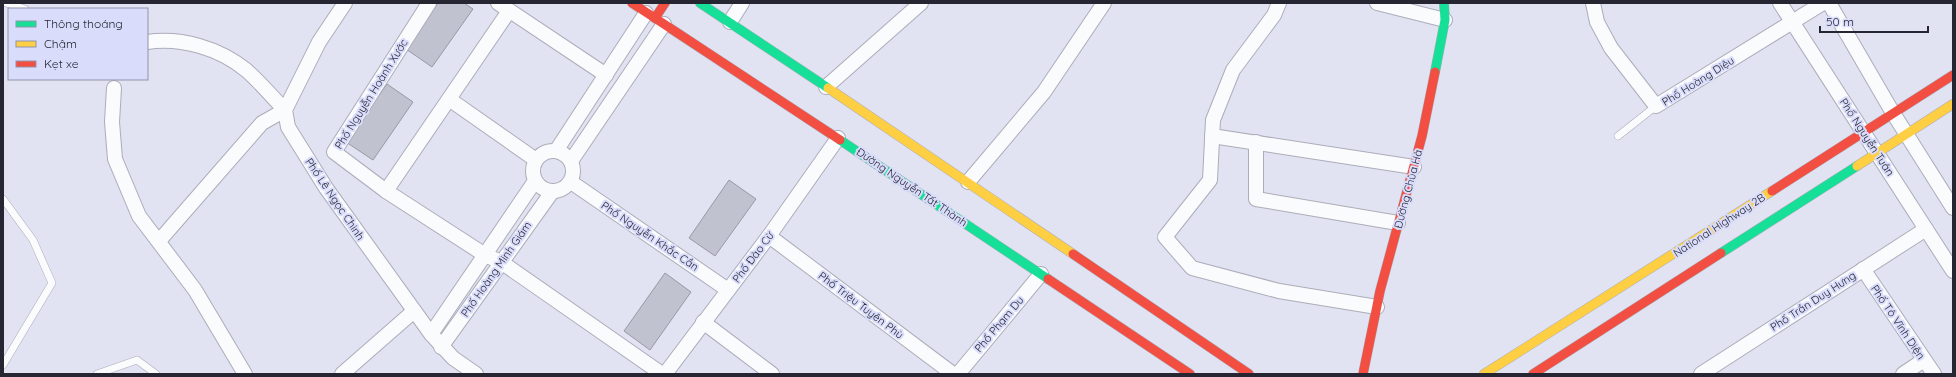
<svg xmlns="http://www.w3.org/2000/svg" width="1956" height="377" font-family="Quicksand,sans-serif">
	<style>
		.building { fill: #c1c2cf; stroke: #9999a6 }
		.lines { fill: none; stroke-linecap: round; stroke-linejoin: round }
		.lane-casing { stroke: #acadb9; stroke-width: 8 }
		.street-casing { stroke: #acadb9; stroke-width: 16 }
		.fast-casing { stroke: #acadb9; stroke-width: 10 }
		.slow-casing { stroke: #acadb9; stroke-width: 10 }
		.jam-casing { stroke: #acadb9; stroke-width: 10 }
		.lane { stroke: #fafbfd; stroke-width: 7 }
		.street { stroke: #fafbfd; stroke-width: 14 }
		.fast { stroke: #16e098; stroke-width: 9 }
		.slow { stroke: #ffcf43; stroke-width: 9 }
		.jam { stroke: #f24e42; stroke-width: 9 }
		.labels { text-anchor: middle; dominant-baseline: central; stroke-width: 4; stroke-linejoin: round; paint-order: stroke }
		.street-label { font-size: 11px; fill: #252631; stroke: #d9dcfa }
	</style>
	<rect width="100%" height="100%" fill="#e1e2f2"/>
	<g class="building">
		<path d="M 438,3 L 464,3 L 473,9 L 432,67 L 406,49 Z"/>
		<path d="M 387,84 L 413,102 L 373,160 L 346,142 Z"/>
		<path d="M 729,180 L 756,199 L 715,256 L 689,238 Z"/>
		<path d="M 665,273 L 691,292 L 650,350 L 624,331 Z"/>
	</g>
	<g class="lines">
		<defs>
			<g id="lane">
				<path d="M 6,3 L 25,9"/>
				<path d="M 1618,136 L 1656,106"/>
				<path d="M 3,199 L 33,240 L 52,283 L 3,365"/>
				<path d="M 97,374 L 137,360 L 156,374"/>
			</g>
			<g id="street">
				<path d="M 345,3 L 319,42 L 285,110 L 288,127 L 326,188 L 431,334 L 453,358 L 476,374"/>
				<path d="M 429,3 L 334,152 L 386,191 L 485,255 L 501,262 L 662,374"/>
				<path d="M 498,3 L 606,75"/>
				<path d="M 1279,3 L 1274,15 L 1233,70 L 1213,120 L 1210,180 L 1165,237 L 1192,268 L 1279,291 L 1377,307"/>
				<path d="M 1377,3 L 1445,20"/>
				<path d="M 1593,3 L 1597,22 L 1611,48 L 1656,106 L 1823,3"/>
				<path d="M 1780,3 L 1953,271"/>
				<path d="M 1829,3 L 1893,113 L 1953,208"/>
				<path d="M 730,22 L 742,3"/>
				<path d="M 147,42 C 181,37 219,48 246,70 C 260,82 272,97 285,110 L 262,123 L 159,241"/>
				<path d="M 826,87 L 921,3"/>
				<path d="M 114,88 L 112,122 L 115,159 L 139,216 L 195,290 L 245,374"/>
				<path d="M 449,99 L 536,160"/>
				<path d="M 1212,136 L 1414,167"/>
				<path d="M 1256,142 L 1256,199 L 1398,223"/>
				<circle cx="553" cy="171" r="20"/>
				<path d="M 556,151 L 646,13"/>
				<path d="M 571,161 L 664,24"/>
				<path d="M 571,182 L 728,290"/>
				<path d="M 968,182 L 1044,92 L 1104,3"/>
				<path d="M 386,191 L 509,11"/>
				<path d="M 769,236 L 953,374"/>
				<path d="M 1863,269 L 1934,374"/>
				<path d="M 703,322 L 772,374"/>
				<path d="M 431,334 L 535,181"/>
				<path d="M 441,347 L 552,192"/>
				<path d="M 342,374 L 414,311"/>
				<path d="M 665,374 L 769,236 L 838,138"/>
				<path d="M 958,374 L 1041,274"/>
				<path d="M 1701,374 L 1926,229"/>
				<path d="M 1903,374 L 1924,360"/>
			</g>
			<g id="fast">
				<path d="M 700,3 L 828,88"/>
				<path d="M 1435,72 L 1445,20 L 1444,3"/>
				<path d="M 840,140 L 1048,279"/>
				<path d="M 1721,253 L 1857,166"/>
			</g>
			<g id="slow">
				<path d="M 828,88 L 1073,254"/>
				<path d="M 1857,166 L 1953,104"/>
				<path d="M 1484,374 L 1772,191"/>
			</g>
			<g id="jam">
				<path d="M 632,3 L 840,140"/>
				<path d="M 655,18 L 665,3"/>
				<path d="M 1772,191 L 1953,75"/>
				<path d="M 1073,254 L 1249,374"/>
				<path d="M 1048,279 L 1190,374"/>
				<path d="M 1363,374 L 1380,291 L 1422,136 L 1435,72"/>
				<path d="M 1533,374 L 1721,253"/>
			</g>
		</defs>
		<use href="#lane" class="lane-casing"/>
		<use href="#street" class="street-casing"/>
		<use href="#fast" class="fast-casing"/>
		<use href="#slow" class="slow-casing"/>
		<use href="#jam" class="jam-casing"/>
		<use href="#lane" class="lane"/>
		<use href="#street" class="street"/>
		<use href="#fast" class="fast"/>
		<use href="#slow" class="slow"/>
		<use href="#jam" class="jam"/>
	</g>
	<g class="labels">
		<g class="street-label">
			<text transform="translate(1698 81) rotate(-32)">Phố Hoàng Diệu</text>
			<text transform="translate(371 94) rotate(-58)">Phố Nguyễn Hoành Xước</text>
			<text transform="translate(1867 137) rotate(57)">Phố Nguyễn Tuân</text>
			<text transform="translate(912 187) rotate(34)">Đường Nguyễn Tất Thành</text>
			<text transform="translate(1408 189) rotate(-75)">Đường Chùa Hà</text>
			<text transform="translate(335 199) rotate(56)">Phố Lê Ngọc Chinh</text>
			<text transform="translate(1719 225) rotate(-33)">National Highway 2B</text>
			<text transform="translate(650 236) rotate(34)">Phố Nguyễn Khắc Cần</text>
			<text transform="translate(753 257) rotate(-53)">Phố Đào Cừ</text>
			<text transform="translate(496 269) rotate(-55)">Phố Hoàng Minh Giám</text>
			<text transform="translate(1813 301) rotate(-33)">Phố Trần Duy Hưng</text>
			<text transform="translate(861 305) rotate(37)">Phố Triệu Tuyên Phù</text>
			<text transform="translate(1898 322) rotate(56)">Phố Tô Vĩnh Diện</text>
			<text transform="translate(999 324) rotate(-50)">Phố Phạm Du</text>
		</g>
	</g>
	<rect width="1956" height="377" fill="none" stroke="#252631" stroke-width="8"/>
	<rect x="8" y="8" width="140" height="72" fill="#d9dcfa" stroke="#9193aa"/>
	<rect x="16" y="21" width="20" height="6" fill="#16e098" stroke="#9193aa"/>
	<text x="44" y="28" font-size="12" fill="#252631">Thông thoáng</text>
	<rect x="16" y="41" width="20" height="6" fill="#ffcf43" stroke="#9193aa"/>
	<text x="44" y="48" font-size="12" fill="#252631">Chậm</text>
	<rect x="16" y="61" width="20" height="6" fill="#f24e42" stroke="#9193aa"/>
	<text x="44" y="68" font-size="12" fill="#252631">Kẹt xe</text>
	<path d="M1820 26v6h108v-6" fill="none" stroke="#252631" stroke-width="2"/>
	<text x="1826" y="26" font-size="12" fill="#252631" stroke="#d9dcfa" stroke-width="3" paint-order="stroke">50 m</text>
</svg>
